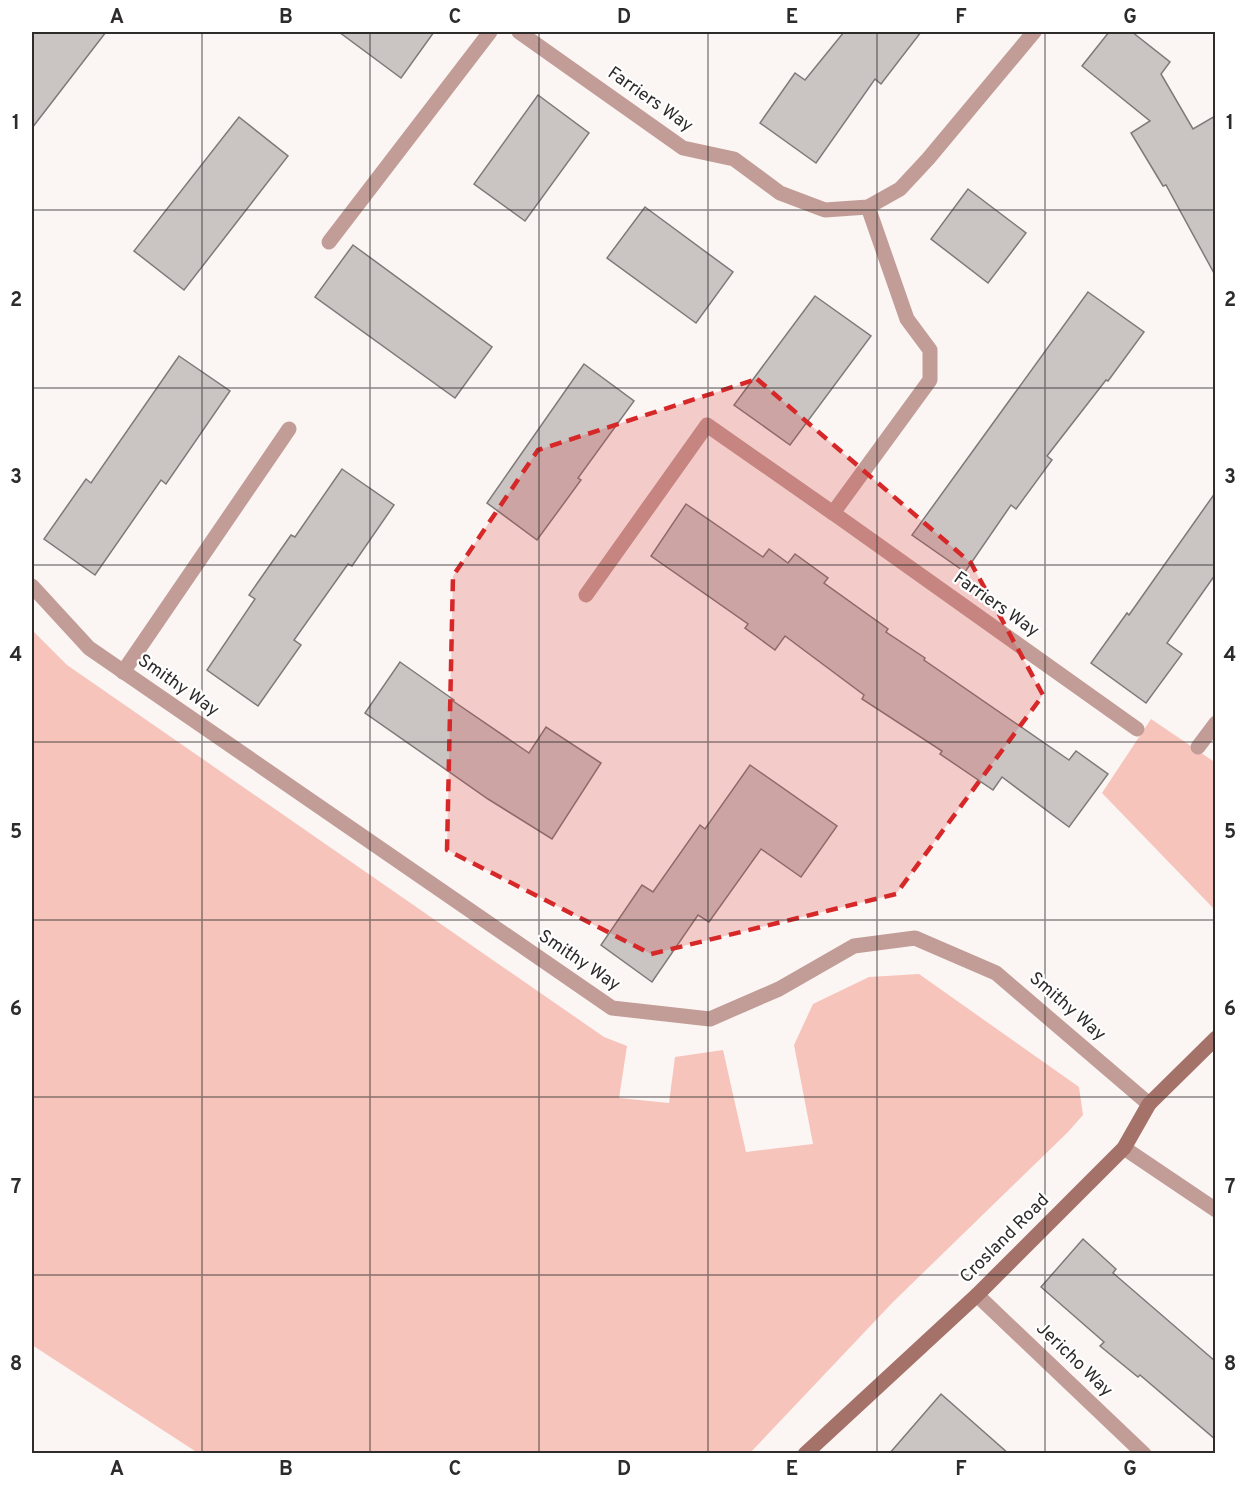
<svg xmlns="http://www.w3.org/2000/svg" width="1247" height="1485" font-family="Overpass,sans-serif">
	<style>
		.green { fill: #f7c4bb }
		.building { fill: #cac4c3; stroke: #7f7a79; stroke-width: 1.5 }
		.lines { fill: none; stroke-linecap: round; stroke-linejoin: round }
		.lane { stroke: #c29d97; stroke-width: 15 }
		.street { stroke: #c29d97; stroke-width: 15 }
		.secondary { stroke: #a57269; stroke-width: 15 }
		.marked { fill: #d62828; fill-opacity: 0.2; stroke: #d62828; stroke-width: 4.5; stroke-dasharray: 12 8; stroke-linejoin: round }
		.grid { fill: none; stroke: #2e2b2b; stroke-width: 1.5; stroke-opacity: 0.55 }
		.labels { text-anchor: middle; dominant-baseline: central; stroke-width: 4.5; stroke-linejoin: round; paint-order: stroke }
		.street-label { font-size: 18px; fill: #2e2b2b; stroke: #fff }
		.neatline { fill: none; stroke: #2e2b2b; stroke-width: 2 }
		.grid-label { font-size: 20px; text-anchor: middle; font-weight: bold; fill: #2e2b2b }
	</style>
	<rect width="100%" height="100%" fill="#fbf5f3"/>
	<g class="green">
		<path d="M 32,630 L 67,665 L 604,1037 L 627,1046 L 619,1098 L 669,1103 L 675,1057 L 723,1050 L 746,1152 L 813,1144 L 794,1045 L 813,1004 L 869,977 L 919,974 L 1079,1087 L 1083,1115 L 1068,1132 L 893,1302 L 750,1453 L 198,1453 L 32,1345 Z"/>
		<path d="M 1151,719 L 1213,761 L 1215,758 L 1215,910 L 1102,793 Z"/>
	</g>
	<g class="building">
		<path d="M 32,32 L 106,32 L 32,128 Z"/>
		<path d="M 339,32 L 434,32 L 401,78 Z"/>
		<path d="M 844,32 L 921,32 L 881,84 L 875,79 L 816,163 L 760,123 L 795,73 L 805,80 Z"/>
		<path d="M 1109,32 L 1132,32 L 1170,62 L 1161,74 L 1193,129 L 1215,116 L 1215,275 L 1166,185 L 1163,186 L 1131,133 L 1150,121 L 1082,66 Z"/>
		<path d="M 538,95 L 589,133 L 525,221 L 474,184 Z"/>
		<path d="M 239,117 L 288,156 L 184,290 L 134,251 Z"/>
		<path d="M 968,189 L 1026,233 L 988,283 L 931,239 Z"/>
		<path d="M 645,207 L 733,272 L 696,323 L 607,258 Z"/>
		<path d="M 353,245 L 492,347 L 455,398 L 315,297 Z"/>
		<path d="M 1088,292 L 1144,332 L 1108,381 L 1106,380 L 1047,456 L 1052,460 L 1016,509 L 1011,505 L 965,572 L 912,535 Z"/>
		<path d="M 815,296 L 871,336 L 790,445 L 734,405 Z"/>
		<path d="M 179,356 L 230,391 L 166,484 L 161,480 L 95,575 L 44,539 L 86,479 L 91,483 Z"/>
		<path d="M 584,364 L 634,401 L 578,478 L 581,480 L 537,540 L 487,503 Z"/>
		<path d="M 342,469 L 394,505 L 352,566 L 348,564 L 294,640 L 301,645 L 258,706 L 207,670 L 255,599 L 249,595 L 291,535 L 295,537 Z"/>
		<path d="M 1215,493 L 1215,575 L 1167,643 L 1182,654 L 1146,703 L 1091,663 L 1127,613 L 1129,615 Z"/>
		<path d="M 686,504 L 763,557 L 769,549 L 788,563 L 795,554 L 828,578 L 824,583 L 888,629 L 886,632 L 925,658 L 924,660 L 1069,760 L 1076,751 L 1108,774 L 1069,827 L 1002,777 L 993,790 L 940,754 L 942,751 L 862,699 L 864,695 L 785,636 L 775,650 L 745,628 L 748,624 L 651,556 Z"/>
		<path d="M 400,662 L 454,700 L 453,701 L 529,753 L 546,727 L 601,763 L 552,839 L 488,799 L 365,713 Z"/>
		<path d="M 750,765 L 837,826 L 801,877 L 761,849 L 709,922 L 698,915 L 652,982 L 601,945 L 642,885 L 653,892 L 700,825 L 705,829 Z"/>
		<path d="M 1083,1239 L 1116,1269 L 1113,1273 L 1215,1361 L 1215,1439 L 1140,1375 L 1138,1377 L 1100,1346 L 1104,1342 L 1041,1287 Z"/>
		<path d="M 941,1394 L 1009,1454 L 889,1454 Z"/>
	</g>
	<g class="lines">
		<g class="lane">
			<path d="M 123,672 L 289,429"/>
			<path d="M 1124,1148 L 1216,1210"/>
		</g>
		<g class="street">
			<path d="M 519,32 L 683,148 L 734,159 L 780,193 L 825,210 L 868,207 L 900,189 L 928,159 L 1034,32"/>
			<path d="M 868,207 L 907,319 L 930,350 L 930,380 L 833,513 L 1137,729"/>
			<path d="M 329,242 L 490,32"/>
			<path d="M 32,586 L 89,648 L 612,1008 L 710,1019 L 779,989 L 854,946 L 915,938 L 996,973 L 1149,1104"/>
			<path d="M 586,595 L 707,425 L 833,513"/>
			<path d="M 1198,747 L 1216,723"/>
			<path d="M 977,1295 L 1144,1454"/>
		</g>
		<path class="secondary" d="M 805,1454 L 977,1295 L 1124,1148 L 1149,1104 L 1216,1038"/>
	</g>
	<path class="marked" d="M 757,379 L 971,563 L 1043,695 L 896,894 L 651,954 L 447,850 L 453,576 L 538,450 Z"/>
	<path class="grid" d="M 202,32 L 202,1454M 370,32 L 370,1454M 539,32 L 539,1454M 708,32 L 708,1454M 877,32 L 877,1454M 1045,32 L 1045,1454M 32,210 L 1216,210M 32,388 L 1216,388M 32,565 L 1216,565M 32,742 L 1216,742M 32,920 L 1216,920M 32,1097 L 1216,1097M 32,1275 L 1216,1275"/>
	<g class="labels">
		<g class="street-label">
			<text transform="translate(650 100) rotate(35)">Farriers Way</text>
			<text transform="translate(996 605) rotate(35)">Farriers Way</text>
			<text transform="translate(178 686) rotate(35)">Smithy Way</text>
			<text transform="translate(579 961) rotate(34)">Smithy Way</text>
			<text transform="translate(1067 1007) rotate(41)">Smithy Way</text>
			<text transform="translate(1005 1239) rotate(-45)">Crosland Road</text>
			<text transform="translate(1074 1360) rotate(44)">Jericho Way</text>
		</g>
	</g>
	<rect width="1247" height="1485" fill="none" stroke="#ffffff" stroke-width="66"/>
	<rect x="33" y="33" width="1181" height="1419" class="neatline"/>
	<g class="grid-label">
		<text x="117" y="23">A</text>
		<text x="286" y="23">B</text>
		<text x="455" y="23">C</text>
		<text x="624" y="23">D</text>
		<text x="792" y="23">E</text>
		<text x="961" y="23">F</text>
		<text x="1130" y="23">G</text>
		<text x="16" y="129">1</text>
		<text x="1230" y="129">1</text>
		<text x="16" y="306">2</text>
		<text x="1230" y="306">2</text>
		<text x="16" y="483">3</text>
		<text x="1230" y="483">3</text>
		<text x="16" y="661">4</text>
		<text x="1230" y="661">4</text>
		<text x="16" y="838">5</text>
		<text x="1230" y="838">5</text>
		<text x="16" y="1015">6</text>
		<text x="1230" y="1015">6</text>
		<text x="16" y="1193">7</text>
		<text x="1230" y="1193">7</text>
		<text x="16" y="1370">8</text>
		<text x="1230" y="1370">8</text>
		<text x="117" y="1475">A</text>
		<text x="286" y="1475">B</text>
		<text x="455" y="1475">C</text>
		<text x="624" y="1475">D</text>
		<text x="792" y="1475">E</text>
		<text x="961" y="1475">F</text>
		<text x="1130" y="1475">G</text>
	</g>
</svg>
